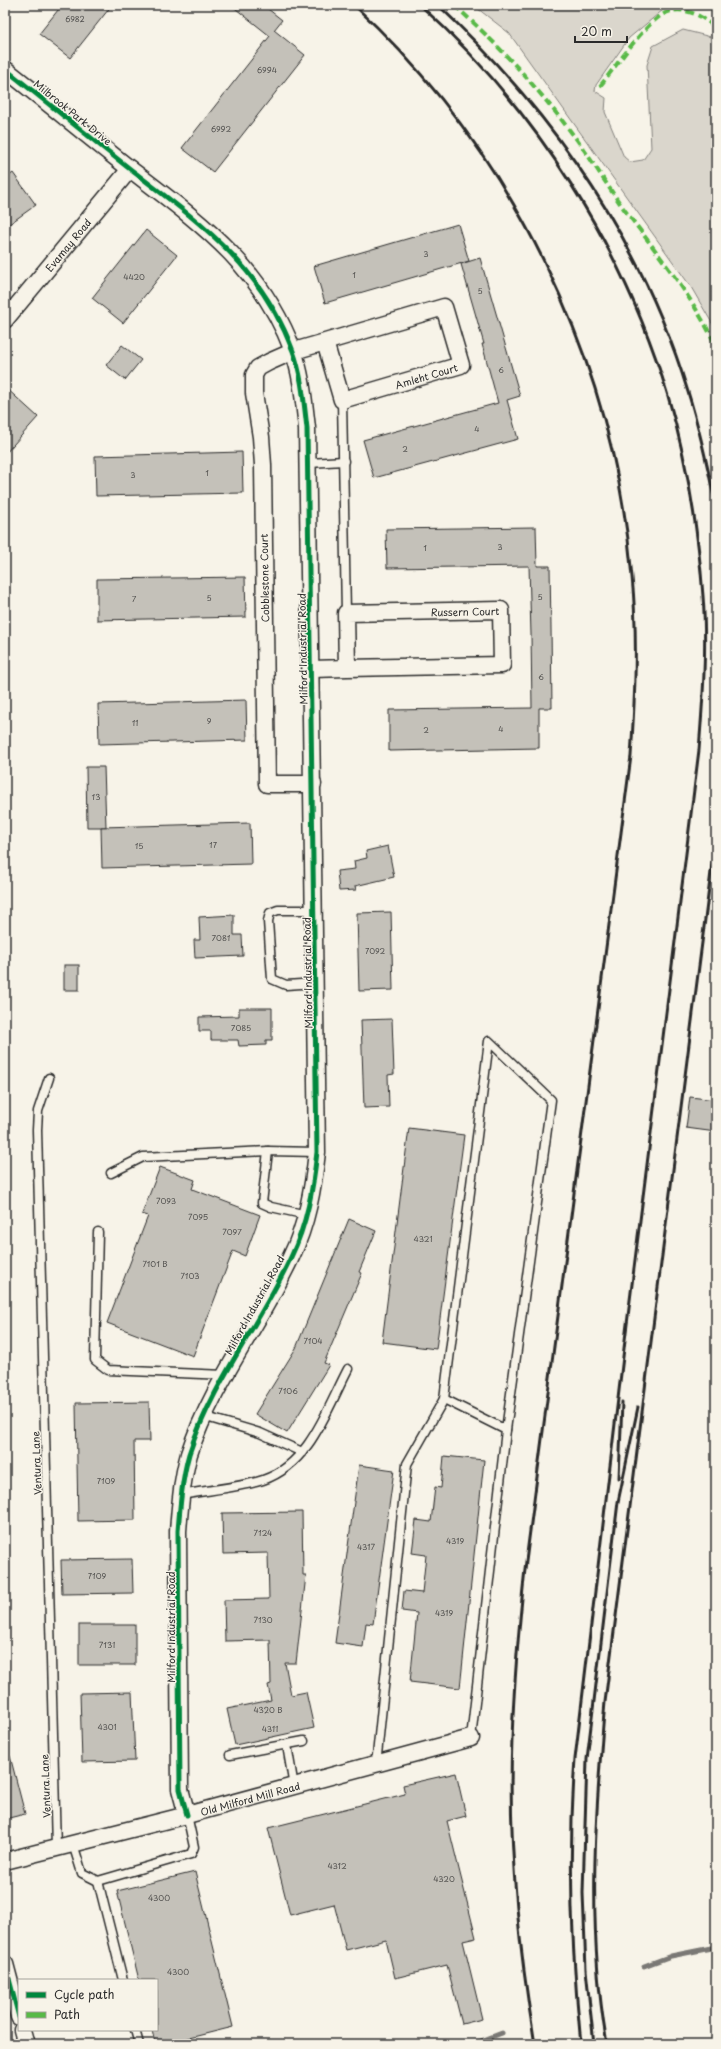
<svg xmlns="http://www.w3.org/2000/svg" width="721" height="2049" font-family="'Playpen Sans',sans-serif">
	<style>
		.green { fill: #dad6cc; stroke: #82807c }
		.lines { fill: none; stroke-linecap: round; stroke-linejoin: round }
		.stream { stroke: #7a7874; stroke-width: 5 }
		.building { fill: #c4c1b9; stroke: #2b2b2b }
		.service-casing { stroke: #2b2b2b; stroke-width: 11 }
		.minor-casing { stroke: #2b2b2b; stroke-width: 19 }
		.service { stroke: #f7f3e8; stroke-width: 8 }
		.minor { stroke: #f7f3e8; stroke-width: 16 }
		.rail { stroke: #2b2b2b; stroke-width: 3 }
		.quiet { stroke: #58b947; stroke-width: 4; stroke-dasharray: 8 4; stroke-linecap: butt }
		.cycleway-casing { stroke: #f7f3e8; stroke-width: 8 }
		.cycleway { stroke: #00873e; stroke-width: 5 }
		.labels { text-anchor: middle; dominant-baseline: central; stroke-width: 3; stroke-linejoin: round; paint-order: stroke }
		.number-label { font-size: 8px; fill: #51504e }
		.street-label { font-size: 10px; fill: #2b2b2b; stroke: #f7f3e8 }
	</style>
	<rect width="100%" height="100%" fill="#f7f3e8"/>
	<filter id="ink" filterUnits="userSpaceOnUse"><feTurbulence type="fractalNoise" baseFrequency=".025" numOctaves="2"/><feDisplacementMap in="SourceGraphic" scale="8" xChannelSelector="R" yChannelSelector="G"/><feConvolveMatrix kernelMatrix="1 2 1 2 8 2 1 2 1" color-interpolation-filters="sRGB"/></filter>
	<g filter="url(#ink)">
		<path class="green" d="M 473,5 L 669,5 L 629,38 L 596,85 L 595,91 L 606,98 L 605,112 L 624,157 L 630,162 L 643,160 L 651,148 L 647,65 L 653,46 L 683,30 L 711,37 L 716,43 L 716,330 L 691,287 L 509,33 Z"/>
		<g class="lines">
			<g class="stream">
				<path d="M 644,1966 L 671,1956 L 716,1947"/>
				<path d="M 473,2044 L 502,2033"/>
			</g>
		</g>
		<g class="building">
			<path d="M 62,5 L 112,5 L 70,58 L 39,34 Z"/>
			<path d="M 231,5 L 263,5 L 282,20 L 274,30 L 305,55 L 213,172 L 182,148 L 270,36 Z"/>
			<path d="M 13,173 L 36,205 L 5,227 L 5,179 Z"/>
			<path d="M 458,224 L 469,261 L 325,303 L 314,266 Z"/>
			<path d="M 146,230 L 177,255 L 123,323 L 92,298 Z"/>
			<path d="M 480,258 L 520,396 L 507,400 L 518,439 L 374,478 L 363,440 L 498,403 L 482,344 L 484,344 L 461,264 Z"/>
			<path d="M 122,345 L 141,360 L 125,380 L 106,365 Z"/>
			<path d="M 5,387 L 38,417 L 5,454 Z"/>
			<path d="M 242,452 L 243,493 L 96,496 L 95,456 Z"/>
			<path d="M 536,527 L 537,566 L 550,566 L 551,628 L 552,708 L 539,708 L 539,748 L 389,751 L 389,710 L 532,708 L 531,634 L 529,566 L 387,568 L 386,529 Z"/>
			<path d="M 245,577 L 246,617 L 97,620 L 97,579 Z"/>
			<path d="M 246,700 L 247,740 L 99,744 L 98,704 Z"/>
			<path d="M 86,767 L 104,767 L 106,827 L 87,827 Z"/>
			<path d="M 250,823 L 251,864 L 102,868 L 101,827 Z"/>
			<path d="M 388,846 L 394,877 L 355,886 L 356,890 L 339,891 L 337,871 L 355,869 L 354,861 L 367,858 L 366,851 Z"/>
			<path d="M 391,912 L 393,990 L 359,991 L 357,913 Z"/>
			<path d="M 234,915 L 234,935 L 242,935 L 243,956 L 195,958 L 194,940 L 200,940 L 199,917 Z"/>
			<rect x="64" y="965" width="15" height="25"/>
			<path d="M 239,1008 L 272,1008 L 272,1040 L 266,1040 L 266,1045 L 239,1046 L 238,1040 L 211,1040 L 211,1031 L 199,1031 L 199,1017 L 239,1016 Z"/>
			<path d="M 392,1019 L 394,1074 L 388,1075 L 389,1107 L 364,1108 L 361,1020 Z"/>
			<path d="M 690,1097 L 716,1100 L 716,1132 L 686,1128 Z"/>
			<path d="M 409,1128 L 464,1135 L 436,1349 L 382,1342 Z"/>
			<path d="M 160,1167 L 195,1180 L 192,1189 L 260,1215 L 245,1256 L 233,1251 L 193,1356 L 107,1323 L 148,1216 L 142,1214 Z"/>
			<path d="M 349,1219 L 376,1231 L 359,1272 L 362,1273 L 324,1363 L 329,1365 L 287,1433 L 255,1414 L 296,1348 Z"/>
			<path d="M 149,1402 L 150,1441 L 134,1441 L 135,1520 L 78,1521 L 76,1403 Z"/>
			<path d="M 444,1456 L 484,1460 L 460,1688 L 410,1682 L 417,1613 L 402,1611 L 404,1591 L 422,1593 L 426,1555 L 412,1553 L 416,1520 L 431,1522 L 435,1487 L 441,1488 Z"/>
			<path d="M 359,1465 L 394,1470 L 373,1624 L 366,1623 L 363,1647 L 335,1643 Z"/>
			<path d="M 302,1512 L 303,1575 L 306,1575 L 296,1663 L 285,1663 L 291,1695 L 306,1692 L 314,1728 L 235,1745 L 227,1709 L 271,1700 L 268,1685 L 271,1684 L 270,1640 L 225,1641 L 224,1600 L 269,1599 L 268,1553 L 223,1554 L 222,1513 Z"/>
			<path d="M 132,1559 L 133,1593 L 62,1594 L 61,1560 Z"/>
			<rect x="79" y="1625" width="56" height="40"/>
			<path d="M 132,1692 L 135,1761 L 82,1762 L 80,1693 Z"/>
			<path d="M 5,1756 L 10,1756 L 25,1814 L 5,1819 Z"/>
			<path d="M 456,1773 L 466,1816 L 447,1821 L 476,1938 L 463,1941 L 482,2019 L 462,2024 L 447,1965 L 395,1978 L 386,1940 L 346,1950 L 334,1904 L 290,1915 L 268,1828 L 405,1794 L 403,1785 Z"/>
			<path d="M 195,1872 L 233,2027 L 165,2044 L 155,2044 L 152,2030 L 157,2030 L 157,1980 L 139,1980 L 117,1891 Z"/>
		</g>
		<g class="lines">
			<defs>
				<g id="service">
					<path d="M 342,400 L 346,613"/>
					<path d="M 309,463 L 344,461"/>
					<path d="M 315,910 L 278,910 L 270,913 L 268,921 L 272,979 L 286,985 L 316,983"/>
					<path d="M 49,1078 L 38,1111 L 37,1130 L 56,1848"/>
					<path d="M 111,1173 L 143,1157 L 268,1151"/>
					<path d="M 307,1215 L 271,1207 L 262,1203 L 268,1151 L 317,1152"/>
					<path d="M 98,1232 L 95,1360 L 108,1370 L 225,1375"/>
					<path d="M 444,1399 L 506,1430 L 471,1738"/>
					<path d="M 203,1416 L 260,1433 L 302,1452"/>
					<path d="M 181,1495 C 207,1490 238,1488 263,1480 C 310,1464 327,1409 348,1369"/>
					<path d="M 287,1745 L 294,1787"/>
					<path d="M 230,1755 L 304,1741"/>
					<path d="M 376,1765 L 407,1464 L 444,1399 L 489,1041 L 551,1100 L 506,1430"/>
					<path d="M 73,1844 L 82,1873 L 98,1881 L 191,1854 L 194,1847 L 187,1815"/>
					<path d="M 98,1881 L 123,1980"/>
					<path d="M 135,2030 L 139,2044"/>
				</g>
				<g id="minor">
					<path d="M 5,69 C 47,102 88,136 130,169 C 199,222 261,265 293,351 C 302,375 304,403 307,428 L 317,1152 C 313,1189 307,1224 291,1257 C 260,1324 212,1383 189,1454 C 182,1479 180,1506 178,1531 L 180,1789 L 187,1815"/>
					<path id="s1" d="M 5,320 L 130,169"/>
					<path id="s2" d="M 312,669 L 347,668 L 346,613 L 501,610 L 502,665 L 347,668"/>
					<path id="s3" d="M 313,784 L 267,784 L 263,465 L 261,437 L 254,393 L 254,375 L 258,368 L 269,362 L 294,351 L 325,342 L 342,400 L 461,365 L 444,307 L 325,342"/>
					<path id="s4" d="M 5,1861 L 187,1815 L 471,1738"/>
					<path d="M 5,1964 L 19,2017"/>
					<path d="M 22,2030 L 26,2044"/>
				</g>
			</defs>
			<use href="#service" class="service-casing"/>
			<use href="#minor" class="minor-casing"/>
			<use href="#service" class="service"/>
			<use href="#minor" class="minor"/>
			<g class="rail">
				<path d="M 354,5 C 513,152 614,361 632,577 C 638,637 635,696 631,756 L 525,1569 C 519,1625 514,1682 512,1739 C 508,1840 518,1944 535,2044"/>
				<path d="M 420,5 C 535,108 624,248 668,396 C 687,461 698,529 703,596 C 707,647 703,699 699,750 L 625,1340 L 575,1759 C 568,1856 571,1947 581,2044"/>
				<path d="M 438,5 C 553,113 642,240 688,392 C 700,430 708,468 716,507"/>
				<path d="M 619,1478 L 622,1402"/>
				<path d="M 594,2044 L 586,1970 L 583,1893 L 587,1759 L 618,1502 L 638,1407"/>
				<path d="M 607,2044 C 587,1932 595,1815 605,1702 L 716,833"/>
			</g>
			<g class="quiet">
				<path d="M 454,5 C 497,43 536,86 571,132 C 592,159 609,190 630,217 C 661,258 694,299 716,346"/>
				<path d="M 600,86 C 614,69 648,18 668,12 C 685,6 704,17 716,28"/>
			</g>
			<defs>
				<g id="cycleway">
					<path d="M 5,69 C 47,102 88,136 130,169 C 199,222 261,265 293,351 C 302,375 304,403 307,428 L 317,1152 C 313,1189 307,1224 291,1257 C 260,1324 212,1383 189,1454 C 182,1479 180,1506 178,1531 L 180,1789 L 187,1815"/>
					<path d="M 5,1964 L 19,2017"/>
				</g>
			</defs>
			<use href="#cycleway" class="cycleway-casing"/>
			<use href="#cycleway" class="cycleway"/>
		</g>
	</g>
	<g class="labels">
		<g class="number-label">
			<text x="75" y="19">6982</text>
			<text x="267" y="70">6994</text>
			<text x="221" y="129">6992</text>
			<text x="426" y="254">3</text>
			<text x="354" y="275">1</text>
			<text x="134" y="277">4420</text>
			<text x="480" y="291">5</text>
			<text x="501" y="370">6</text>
			<text x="477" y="429">4</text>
			<text x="405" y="449">2</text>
			<text x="207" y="473">1</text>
			<text x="133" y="475">3</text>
			<text x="500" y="547">3</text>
			<text x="425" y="548">1</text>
			<text x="540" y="597">5</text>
			<text x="209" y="598">5</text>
			<text x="134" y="599">7</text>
			<text x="541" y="677">6</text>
			<text x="209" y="721">9</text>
			<text x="135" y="723">11</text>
			<text x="501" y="729">4</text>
			<text x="426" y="730">2</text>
			<text x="96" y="797">13</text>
			<text x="213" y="845">17</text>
			<text x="139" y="846">15</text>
			<text x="221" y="938">7081</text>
			<text x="375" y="951">7092</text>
			<text x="241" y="1028">7085</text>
			<text x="166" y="1201">7093</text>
			<text x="198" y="1217">7095</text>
			<text x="232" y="1232">7097</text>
			<text x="423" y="1239">4321</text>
			<text x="155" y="1264">7101 B</text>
			<text x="190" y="1276">7103</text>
			<text x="313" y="1341">7104</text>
			<text x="288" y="1391">7106</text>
			<text x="106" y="1481">7109</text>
			<text x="263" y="1533">7124</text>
			<text x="455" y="1541">4319</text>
			<text x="366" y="1547">4317</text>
			<text x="97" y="1576">7109</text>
			<text x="444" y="1613">4319</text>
			<text x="263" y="1620">7130</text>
			<text x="107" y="1645">7131</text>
			<text x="268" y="1710">4320 B</text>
			<text x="107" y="1727">4301</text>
			<text x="270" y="1729">4311</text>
			<text x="337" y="1866">4312</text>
			<text x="444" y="1879">4320</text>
			<text x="159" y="1898">4300</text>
			<text x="178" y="1972">4300</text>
		</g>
		<g class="street-label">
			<text transform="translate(73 112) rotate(39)">Milbrook Park Drive</text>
			<text stroke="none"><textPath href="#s1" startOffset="98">Evamay Road</textPath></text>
			<text stroke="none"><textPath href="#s3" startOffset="684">Amleht Court</textPath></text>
			<text transform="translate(264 578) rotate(-91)">Cobblestone Court</text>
			<text stroke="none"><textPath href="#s2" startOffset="209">Russern Court</textPath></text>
			<text transform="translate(302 649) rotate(-91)">Milford Industrial Road</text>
			<text transform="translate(307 973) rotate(-91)">Milford Industrial Road</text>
			<text transform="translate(254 1305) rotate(-61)">Milford Industrial Road</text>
			<text transform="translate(36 1463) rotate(-92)">Ventura Lane</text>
			<text transform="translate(170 1627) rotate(-90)">Milford Industrial Road</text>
			<text transform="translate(45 1786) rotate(-92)">Ventura Lane</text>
			<text stroke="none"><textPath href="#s4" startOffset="253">Old Milford Mill Road</textPath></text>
		</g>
	</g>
	<rect width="721" height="2049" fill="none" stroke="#f7f3e8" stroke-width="20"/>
	<rect x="10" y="10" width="701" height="2029" fill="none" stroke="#2b2b2b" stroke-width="1.5" filter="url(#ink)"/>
	<rect x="18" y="1979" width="140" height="52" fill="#f7f3e8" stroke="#a5a39c"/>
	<rect x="26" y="1992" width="20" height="6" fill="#00873e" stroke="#a5a39c"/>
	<text x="54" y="1999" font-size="12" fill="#2b2b2b">Cycle path</text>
	<rect x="26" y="2012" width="20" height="6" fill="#58b947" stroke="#a5a39c"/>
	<text x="54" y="2019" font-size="12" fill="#2b2b2b">Path</text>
	<path d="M575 36v6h52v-6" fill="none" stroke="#2b2b2b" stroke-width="2"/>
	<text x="581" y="36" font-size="12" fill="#2b2b2b" stroke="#f7f3e8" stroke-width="3" paint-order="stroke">20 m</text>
</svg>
